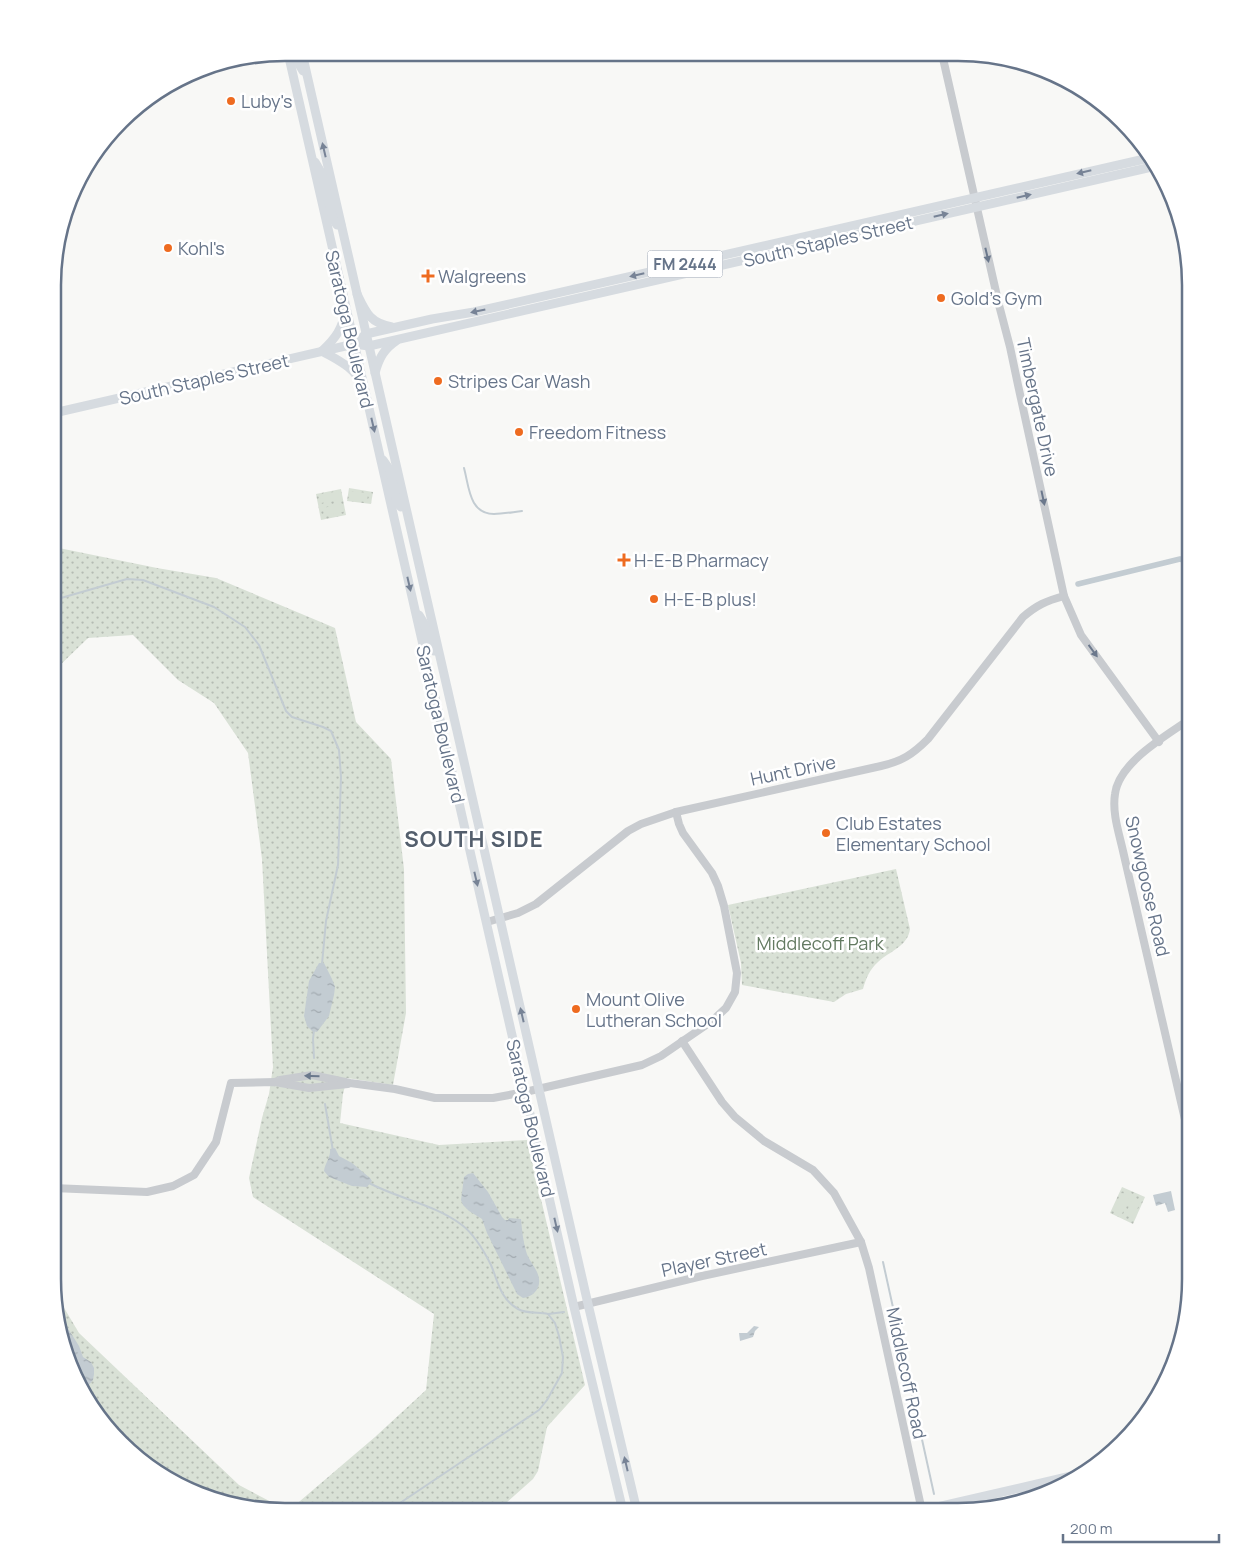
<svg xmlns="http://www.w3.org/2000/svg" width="1243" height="1564" font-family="Manrope,sans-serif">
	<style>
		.grass { fill: url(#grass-dots) }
		.pitch { fill: #d9e1d6 }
		.water { fill: url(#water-ripples) }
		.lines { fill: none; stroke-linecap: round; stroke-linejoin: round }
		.stream { stroke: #c3ccd2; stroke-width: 2 }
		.canal { stroke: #c3ccd2; stroke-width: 5.5 }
		.tertiary { stroke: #c8cbcf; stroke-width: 8 }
		.secondary { stroke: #d6dbe0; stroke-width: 9 }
		.primary { stroke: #d6dbe0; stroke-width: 9 }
		.oneway { fill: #778396 }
		.oneway2 { fill: #6b788c }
		.poi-dot { fill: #ee6b20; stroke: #fff; stroke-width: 2 }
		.labels { text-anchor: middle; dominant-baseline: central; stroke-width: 5; stroke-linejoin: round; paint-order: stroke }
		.shield { fill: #fff; stroke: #949eac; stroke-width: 1 }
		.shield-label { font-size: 16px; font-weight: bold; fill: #667489 }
		.poi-label { font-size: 18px; fill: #667489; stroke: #fff; text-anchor: start }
		.street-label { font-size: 18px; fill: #667489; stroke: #fff }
		.park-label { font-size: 18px; fill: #637a61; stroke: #fff }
		.district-label { font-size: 22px; font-weight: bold; letter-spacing: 1px; fill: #545f6d; stroke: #fff }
		.rim { fill: none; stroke: #667489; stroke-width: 2.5 }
	</style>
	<defs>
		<pattern id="grass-dots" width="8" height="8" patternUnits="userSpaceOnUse" patternTransform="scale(1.25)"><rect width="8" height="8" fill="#d9e1d6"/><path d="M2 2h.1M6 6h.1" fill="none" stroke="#b4bbb3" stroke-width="1.8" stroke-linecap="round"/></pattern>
		<pattern id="water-ripples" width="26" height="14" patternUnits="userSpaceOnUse" patternTransform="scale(1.25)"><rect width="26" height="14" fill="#c3ccd2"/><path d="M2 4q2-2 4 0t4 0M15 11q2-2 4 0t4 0" fill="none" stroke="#a2aab0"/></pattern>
	</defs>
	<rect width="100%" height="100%" fill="#f8f8f6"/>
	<g class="grass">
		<path d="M 349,488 L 373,492 L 371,504 L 347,501 Z"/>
		<path d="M 341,489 L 346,515 L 321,520 L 316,494 Z"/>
		<path d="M 54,547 L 157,568 L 216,578 L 335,628 L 356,722 L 391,759 L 404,869 L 406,1013 L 393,1085 L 347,1078 L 343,1094 L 340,1123 L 439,1145 L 527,1140 L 585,1385 L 547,1427 L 538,1471 L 533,1479 L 497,1511 L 270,1511 L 211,1499 L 156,1472 L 84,1395 L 60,1339 L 53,1284 L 57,1296 L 79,1333 L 239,1485 L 275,1504 L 293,1507 L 375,1437 L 426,1390 L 434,1314 L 253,1197 L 249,1178 L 262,1118 L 269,1094 L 273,1067 L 262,859 L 248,753 L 214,703 L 178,680 L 133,635 L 88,638 L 54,671 Z"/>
		<path d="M 896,869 L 910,929 C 908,946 890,951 878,962 C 870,969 866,978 863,989 L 846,994 L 834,1002 L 742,985 L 741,963 L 728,905 Z"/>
		<path d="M 1122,1187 L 1145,1197 L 1133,1224 L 1110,1213 Z"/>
	</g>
	<g class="pitch">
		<path d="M 338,491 L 340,500 L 321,503 L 320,495 Z"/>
		<path d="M 350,491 L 368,493 L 367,502 L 349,499 Z"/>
		<path d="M 341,504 L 343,512 L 324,516 L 323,508 Z"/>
		<path d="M 1122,1193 L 1130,1196 L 1122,1214 L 1114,1210 Z"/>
		<path d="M 1133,1197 L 1141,1201 L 1133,1218 L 1125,1215 Z"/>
	</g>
	<g class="water">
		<path d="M 319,963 L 324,963 L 332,979 L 335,987 L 334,995 L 329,1016 L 317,1032 L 312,1031 L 307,1026 L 304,1016 L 309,981 Z"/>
		<path d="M 335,1148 L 339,1156 L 352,1163 L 370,1178 L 372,1181 L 367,1187 L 352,1186 L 329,1177 L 324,1171 C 325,1163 331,1157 330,1149 Z"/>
		<path d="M 473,1173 L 488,1192 L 502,1217 L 505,1220 L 508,1220 L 509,1218 L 521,1219 C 522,1230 523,1241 526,1251 C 528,1259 534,1265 537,1272 C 543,1285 536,1296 523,1298 L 517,1294 L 487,1233 L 482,1219 L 469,1211 L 463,1205 L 461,1200 L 464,1177 L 468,1174 Z"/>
		<path d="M 1171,1191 L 1175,1210 L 1168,1212 L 1165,1203 L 1156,1206 L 1153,1195 Z"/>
		<path d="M 57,1311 L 79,1346 L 83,1357 L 91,1362 L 94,1368 L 94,1374 L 93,1380 L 88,1386 L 81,1388 L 70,1362 L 72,1361 L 74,1357 L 60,1332 Z"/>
		<path d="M 754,1326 L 759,1327 L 755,1331 L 753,1337 L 740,1341 L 739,1333 L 747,1333 Z"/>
	</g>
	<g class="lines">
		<g class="stream">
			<path d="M 464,468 C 469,486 469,514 494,514 C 503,514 513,512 522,511"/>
			<path d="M 54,600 L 127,579 L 143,580 L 214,607 L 245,627 L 259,645 L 286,711 L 292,717 L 323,727 L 331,731 L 339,750 L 341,777 L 338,865 L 326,921 L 322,964"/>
			<path d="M 314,1030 L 313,1039 L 314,1058"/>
			<path d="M 325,1104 L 333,1151"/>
			<path d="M 369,1183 C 399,1199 434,1204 462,1225 C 475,1235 484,1251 491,1265 C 498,1282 501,1300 518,1309 C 527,1314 539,1312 548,1314 L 555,1323 L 559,1336 L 563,1357 L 562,1373 L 547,1400 L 539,1410 L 388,1511"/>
			<path d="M 883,1262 L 934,1494"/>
			<path d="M 548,1314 L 564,1312"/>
		</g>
		<path class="canal" d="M 1078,584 L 1180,559 L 1190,562"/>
		<g class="tertiary">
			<path d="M 942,54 L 999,305 L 1010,347 L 1018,385 L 1064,596 L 1081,635 L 1159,742"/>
			<path d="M 487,922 L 518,913 L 536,904 L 628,831 L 641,824 L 676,812 L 881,766 C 902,761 912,755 928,739 L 1023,617 C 1037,605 1046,601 1064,596"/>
			<path d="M 682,1041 L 722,1102 L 735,1117 L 764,1141 L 813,1170 L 834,1193 L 861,1242 L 869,1268 L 922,1511"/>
			<path d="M 275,1082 L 280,1080 L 312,1075 L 350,1083 L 395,1089 L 435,1098 L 493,1098 L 525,1092 L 642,1065 L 661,1056 L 712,1021 L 726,1008 L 735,992 L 737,973 L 724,906 L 718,886 L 712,873 L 683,833 L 679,824 L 676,812"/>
			<path d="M 1190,1141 L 1123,851 C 1119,833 1112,813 1115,794 C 1119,762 1166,736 1190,719"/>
			<path d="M 53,1188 L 147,1192 L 173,1186 L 194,1175 L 216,1142 L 231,1083 L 275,1082 L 309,1088 L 348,1084"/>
			<path d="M 574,1307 L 702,1276 L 861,1242"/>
		</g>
		<g class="secondary">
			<path d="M 288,53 L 574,1307 L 623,1511"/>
			<path d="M 295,53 L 297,61 L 303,71"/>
			<path d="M 302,53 L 588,1304 L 637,1511"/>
			<path d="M 315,162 L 322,174 L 333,219 L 337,225 L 341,225"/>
			<path d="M 383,460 L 390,470 L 397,503 L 401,507 L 405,506"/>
			<path d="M 419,615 L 425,625 L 430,647 L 434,651 L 438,651"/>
			<path d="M 920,1511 L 1084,1473"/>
		</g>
		<g class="primary">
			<path d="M 357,294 C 366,313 370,323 392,327"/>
			<path d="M 354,344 L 366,334 L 432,319 L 474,312 L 1149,158"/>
			<path d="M 322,351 C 341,362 352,366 363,385"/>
			<path d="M 322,351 C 336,338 342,329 346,310"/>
			<path d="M 375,373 C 379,358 384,349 396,341"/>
			<path d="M 54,413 L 354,344 L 369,346 L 1156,166"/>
		</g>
	</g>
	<defs><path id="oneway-solid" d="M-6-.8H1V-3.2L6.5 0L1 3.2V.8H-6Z" transform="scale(1.25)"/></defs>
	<g class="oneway">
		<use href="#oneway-solid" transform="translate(324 150) rotate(-103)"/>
		<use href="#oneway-solid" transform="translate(1084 172) rotate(167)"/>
		<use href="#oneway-solid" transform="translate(1024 196) rotate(-13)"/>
		<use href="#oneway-solid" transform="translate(941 215) rotate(-13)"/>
		<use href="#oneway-solid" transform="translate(637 275) rotate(167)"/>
		<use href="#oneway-solid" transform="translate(478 311) rotate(168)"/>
		<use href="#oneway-solid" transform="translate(373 425) rotate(77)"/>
		<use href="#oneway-solid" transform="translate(409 584) rotate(77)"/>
		<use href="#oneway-solid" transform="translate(476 879) rotate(77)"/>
		<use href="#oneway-solid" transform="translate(522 1015) rotate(-103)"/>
		<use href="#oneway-solid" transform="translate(556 1225) rotate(77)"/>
		<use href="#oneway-solid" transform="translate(626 1464) rotate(-103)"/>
	</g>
	<g class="oneway2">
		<use href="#oneway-solid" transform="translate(987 255) rotate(77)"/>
		<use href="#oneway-solid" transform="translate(1043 498) rotate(78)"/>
		<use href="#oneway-solid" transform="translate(1093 651) rotate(54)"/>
		<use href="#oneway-solid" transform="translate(312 1076) rotate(-178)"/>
	</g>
	<g class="poi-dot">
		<circle cx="231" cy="101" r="5"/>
		<circle cx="168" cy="248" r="5"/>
		<path d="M425.5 268.5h5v5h5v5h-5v5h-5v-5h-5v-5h5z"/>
		<circle cx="941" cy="298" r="5"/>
		<circle cx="438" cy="381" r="5"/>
		<circle cx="519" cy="432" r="5"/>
		<path d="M621.5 552.5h5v5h5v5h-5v5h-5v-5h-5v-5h5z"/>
		<circle cx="654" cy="599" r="5"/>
		<circle cx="826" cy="833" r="5"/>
		<circle cx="576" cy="1009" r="5"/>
	</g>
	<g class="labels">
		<rect class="shield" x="647.5" y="250.5" width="75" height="27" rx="4"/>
		<g class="shield-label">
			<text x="685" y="264">FM 2444</text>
		</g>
		<g class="poi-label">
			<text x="241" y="101">Luby's</text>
			<text x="178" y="248">Kohl's</text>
			<text x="438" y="276">Walgreens</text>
			<text x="951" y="298">Gold's Gym</text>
			<text x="448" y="381">Stripes Car Wash</text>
			<text x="529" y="432">Freedom Fitness</text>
			<text x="634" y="560">H-E-B Pharmacy</text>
			<text x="664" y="599">H-E-B plus!</text>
			<text x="836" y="823">Club Estates<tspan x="836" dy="21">Elementary School</tspan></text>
			<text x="586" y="999">Mount Olive<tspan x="586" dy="21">Lutheran School</tspan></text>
		</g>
		<g class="street-label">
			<text transform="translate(828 241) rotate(-13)">South Staples Street</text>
			<text transform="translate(350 329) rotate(77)">Saratoga Boulevard</text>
			<text transform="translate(204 379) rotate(-13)">South Staples Street</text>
			<text transform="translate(1038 407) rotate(78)">Timbergate Drive</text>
			<text transform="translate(441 724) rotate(77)">Saratoga Boulevard</text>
			<text transform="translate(793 770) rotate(-12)">Hunt Drive</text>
			<text transform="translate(1148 886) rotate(77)">Snowgoose Road</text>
			<text transform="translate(531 1118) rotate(77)">Saratoga Boulevard</text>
			<text transform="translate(714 1259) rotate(-12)">Player Street</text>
			<text transform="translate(907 1373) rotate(78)">Middlecoff Road</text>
		</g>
		<g class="park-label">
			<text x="820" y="943">Middlecoff Park</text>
		</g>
		<g class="district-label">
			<text x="474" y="839">SOUTH SIDE</text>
		</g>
	</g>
	<path d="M0 0H1243V1564H0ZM285 61H958A224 224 0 0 1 1182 285V1279A224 224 0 0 1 958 1503H285A224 224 0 0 1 61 1279V285A224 224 0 0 1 285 61Z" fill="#fff" fill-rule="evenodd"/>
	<path class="rim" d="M285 61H958A224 224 0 0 1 1182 285V1279A224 224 0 0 1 958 1503H285A224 224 0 0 1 61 1279V285A224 224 0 0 1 285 61Z"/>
	<path d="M1063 1534v8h156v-8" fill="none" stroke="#667489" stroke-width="2.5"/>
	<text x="1070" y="1534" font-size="15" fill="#667489" stroke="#ffffff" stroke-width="4" paint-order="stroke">200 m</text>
</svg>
